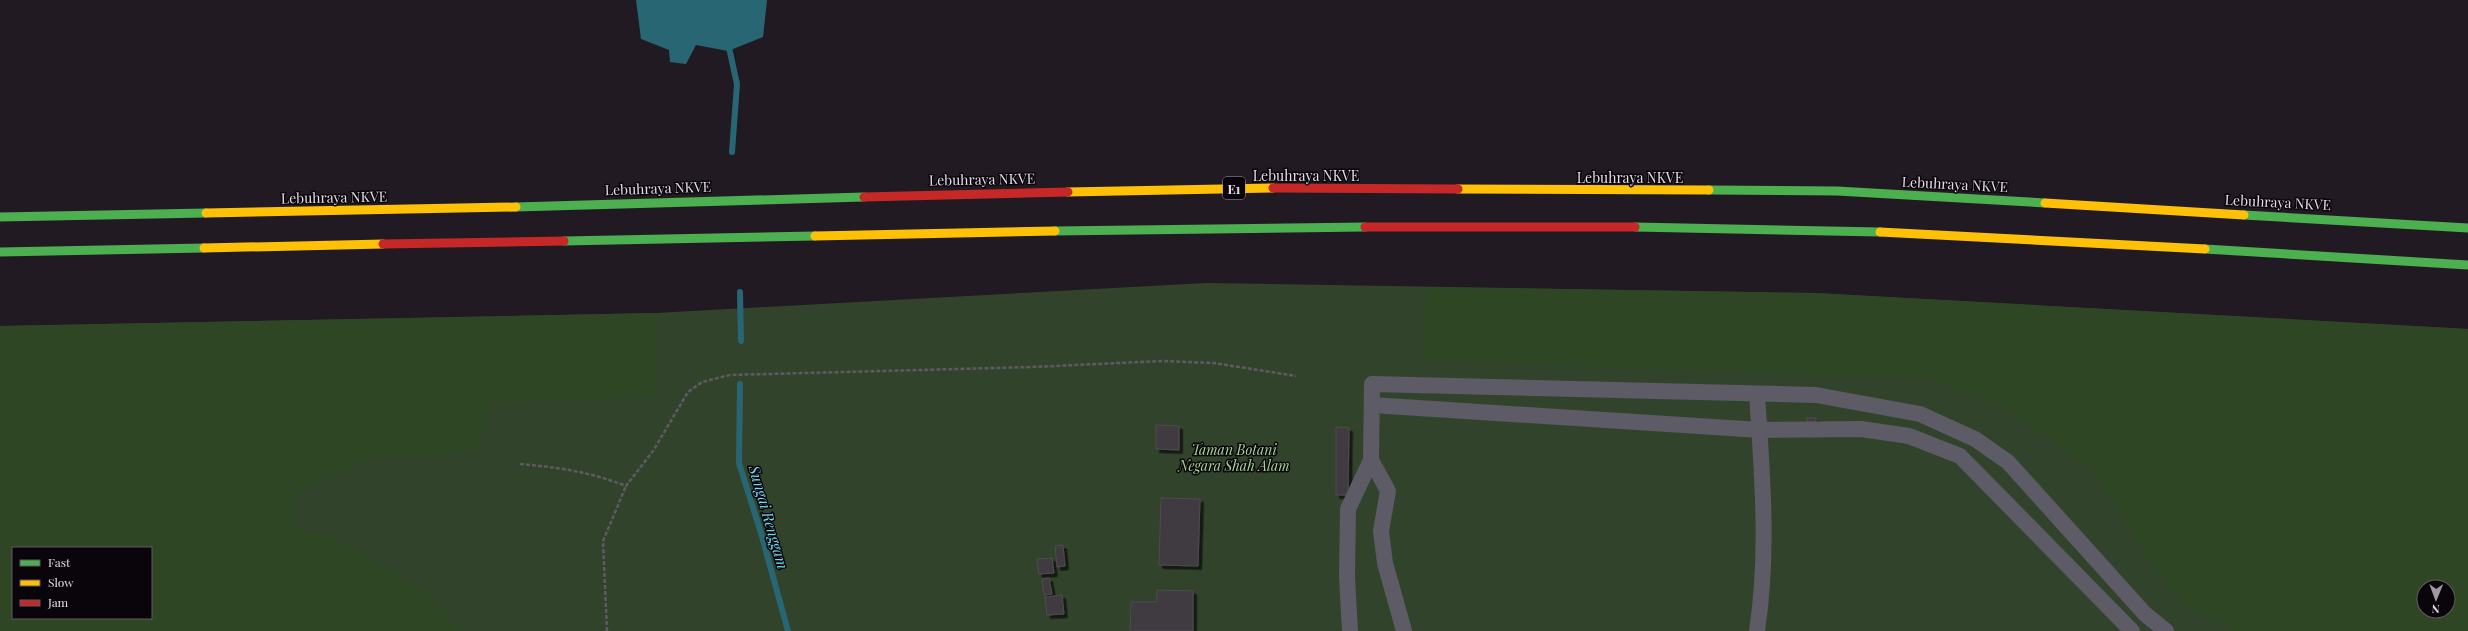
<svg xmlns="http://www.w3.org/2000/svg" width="2468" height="631" font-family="'Playfair Display',serif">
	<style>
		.green { fill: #32432c; fill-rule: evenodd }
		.forest { fill: #2f4625; fill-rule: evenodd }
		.water { fill: #286673 }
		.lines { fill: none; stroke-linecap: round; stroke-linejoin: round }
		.stream { stroke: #286673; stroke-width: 6 }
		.building { fill: #3f3a40; stroke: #504a52; filter: url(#shadow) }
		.path { stroke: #5d5a63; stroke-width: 2.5; stroke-dasharray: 4 2; stroke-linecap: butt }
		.street { stroke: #5c5b66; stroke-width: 16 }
		.fast { stroke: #4caf50; stroke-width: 9 }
		.slow { stroke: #ffc107; stroke-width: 9 }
		.jam { stroke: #c62828; stroke-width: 9 }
		.labels { text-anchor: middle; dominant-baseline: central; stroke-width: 3; stroke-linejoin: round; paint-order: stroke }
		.shield { fill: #09050a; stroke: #a39ca5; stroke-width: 1 }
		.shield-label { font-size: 13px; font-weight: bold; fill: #e5dce7 }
		.street-label { font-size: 14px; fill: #e5dce7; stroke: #09050a }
		.park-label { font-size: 14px; font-style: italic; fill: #a5d494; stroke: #09050a }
		.water-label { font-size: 15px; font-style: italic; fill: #73daf1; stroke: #09050a }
	</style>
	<defs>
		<filter id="shadow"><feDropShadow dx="3.5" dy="3.5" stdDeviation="0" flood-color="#0009"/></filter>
	</defs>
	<rect width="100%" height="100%" fill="#211a22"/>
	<path class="green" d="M 1206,283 L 1815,293 L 2468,329 L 2468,631 L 0,631 L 0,326 L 656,313 ZM 13,548 L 151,548 L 151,618 L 13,618 ZM 2424,587 L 2448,587 L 2448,611 L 2424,611 Z"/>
	<g class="forest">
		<path d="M 1426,287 L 1815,293 L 2468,329 L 2468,631 L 2231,631 L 2180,602 L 2142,549 L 2092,469 L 2001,406 L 1931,379 L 1423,360 ZM 2424,587 L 2448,587 L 2448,611 L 2424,611 Z"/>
		<path d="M 656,313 L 656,397 L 492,403 L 475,452 L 367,459 L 293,495 L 294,527 L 335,539 L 424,590 L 462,631 L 0,631 L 0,326 ZM 13,548 L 151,548 L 151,618 L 13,618 Z"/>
	</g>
	<path class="water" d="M 636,0 L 767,0 L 763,37 L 728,51 L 696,45 L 686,64 L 670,62 L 669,50 L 641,39 Z"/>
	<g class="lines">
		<g class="stream">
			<path d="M 728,43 L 737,84 L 732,152"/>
			<path d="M 740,292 L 741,341"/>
			<path d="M 740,384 L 739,463 L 761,533 L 788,631"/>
		</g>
	</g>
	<g class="building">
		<path d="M 1807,418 L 1816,418 L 1815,428 L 1807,428 Z"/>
		<path d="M 1156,425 L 1179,426 L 1179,450 L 1156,449 Z"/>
		<path d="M 1336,427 L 1349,428 L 1348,495 L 1336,495 Z"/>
		<path d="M 1161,498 L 1200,499 L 1198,566 L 1159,565 Z"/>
		<path d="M 1063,545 L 1065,566 L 1057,567 L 1055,546 Z"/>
		<path d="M 1052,558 L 1054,573 L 1039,574 L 1037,559 Z"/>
		<path d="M 1049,578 L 1052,594 L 1044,595 L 1042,579 Z"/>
		<path d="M 1157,590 L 1193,591 L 1193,631 L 1130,631 L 1131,602 L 1157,602 Z"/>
		<path d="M 1062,595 L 1064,614 L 1047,615 L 1045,597 Z"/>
	</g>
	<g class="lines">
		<g class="path">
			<path d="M 520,464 C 556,467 591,472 626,486 L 653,451 L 688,392 L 702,382 L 730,375 L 1032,367 L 1162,361 L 1214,363 L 1296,376"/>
			<path d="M 607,631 L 603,541 L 626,486"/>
		</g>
		<g class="street">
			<path d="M 1372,405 L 1760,430 L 1861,429 L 1909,436 L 1960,456 L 2132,631"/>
			<path d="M 1350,631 L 1347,577 L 1348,509 L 1371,460"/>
			<path d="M 1404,631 L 1385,563 L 1381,531 L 1388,491 L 1371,460 L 1372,384 L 1816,395 L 1920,414 L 1975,439 L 2008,462 L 2145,614 L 2166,631"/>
			<path d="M 1757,631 C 1769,552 1762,473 1757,394"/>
		</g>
		<g class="fast">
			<path d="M 1709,190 L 1837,191 L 2045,203"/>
			<path d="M 516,207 L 864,197"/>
			<path d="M 2244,215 L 2468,228"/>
			<path d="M 0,217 L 206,213"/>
			<path d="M 1635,227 L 1880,232"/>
			<path d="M 1055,231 L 1365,227"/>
			<path d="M 564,241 L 815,236"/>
			<path d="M 2205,249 L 2468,265"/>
			<path d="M 0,252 L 204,248"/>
		</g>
		<g class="slow">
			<path d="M 1458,189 L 1709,190"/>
			<path d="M 1068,192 L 1273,188"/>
			<path d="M 2045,203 L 2244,215"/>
			<path d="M 206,213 L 516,207"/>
			<path d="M 1880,232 L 2205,249"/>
			<path d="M 815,236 L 1055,231"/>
			<path d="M 204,248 L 383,244"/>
		</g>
		<g class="jam">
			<path d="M 1273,188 L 1458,189"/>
			<path d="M 864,197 L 1068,192"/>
			<path d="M 1365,227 L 1635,227"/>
			<path d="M 383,244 L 564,241"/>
		</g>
	</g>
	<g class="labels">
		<rect class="shield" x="1223" y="177" width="22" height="22" rx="3"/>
		<g class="shield-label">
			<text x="1234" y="188">E1</text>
		</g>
		<g class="street-label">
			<text x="1306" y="175">Lebuhraya NKVE</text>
			<text x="1630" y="177">Lebuhraya NKVE</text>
			<text transform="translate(982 179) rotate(-1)">Lebuhraya NKVE</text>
			<text transform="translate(1955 184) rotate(3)">Lebuhraya NKVE</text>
			<text transform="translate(658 188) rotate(-2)">Lebuhraya NKVE</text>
			<text transform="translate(334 197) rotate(-1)">Lebuhraya NKVE</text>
			<text transform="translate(2278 202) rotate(3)">Lebuhraya NKVE</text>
		</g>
		<g class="park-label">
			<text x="1234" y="449">Taman Botani<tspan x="1234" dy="16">Negara Shah Alam</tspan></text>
		</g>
		<g class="water-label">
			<text transform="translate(769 517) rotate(74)">Sungai Renggam</text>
		</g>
	</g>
	<rect x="12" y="547" width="140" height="72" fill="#09050a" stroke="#615b62"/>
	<rect x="20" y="560" width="20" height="6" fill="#4caf50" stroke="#615b62"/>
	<text x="48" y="567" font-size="12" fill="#e5dce7">Fast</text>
	<rect x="20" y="580" width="20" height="6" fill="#ffc107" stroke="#615b62"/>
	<text x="48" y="587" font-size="12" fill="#e5dce7">Slow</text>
	<rect x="20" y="600" width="20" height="6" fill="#c62828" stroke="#615b62"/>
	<text x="48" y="607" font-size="12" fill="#e5dce7">Jam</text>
	<g transform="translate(2436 599) rotate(181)"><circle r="19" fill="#09050a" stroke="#615b62"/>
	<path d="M0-3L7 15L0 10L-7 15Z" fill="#a098a2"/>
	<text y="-6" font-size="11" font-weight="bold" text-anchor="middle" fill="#e5dce7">N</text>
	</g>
</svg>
